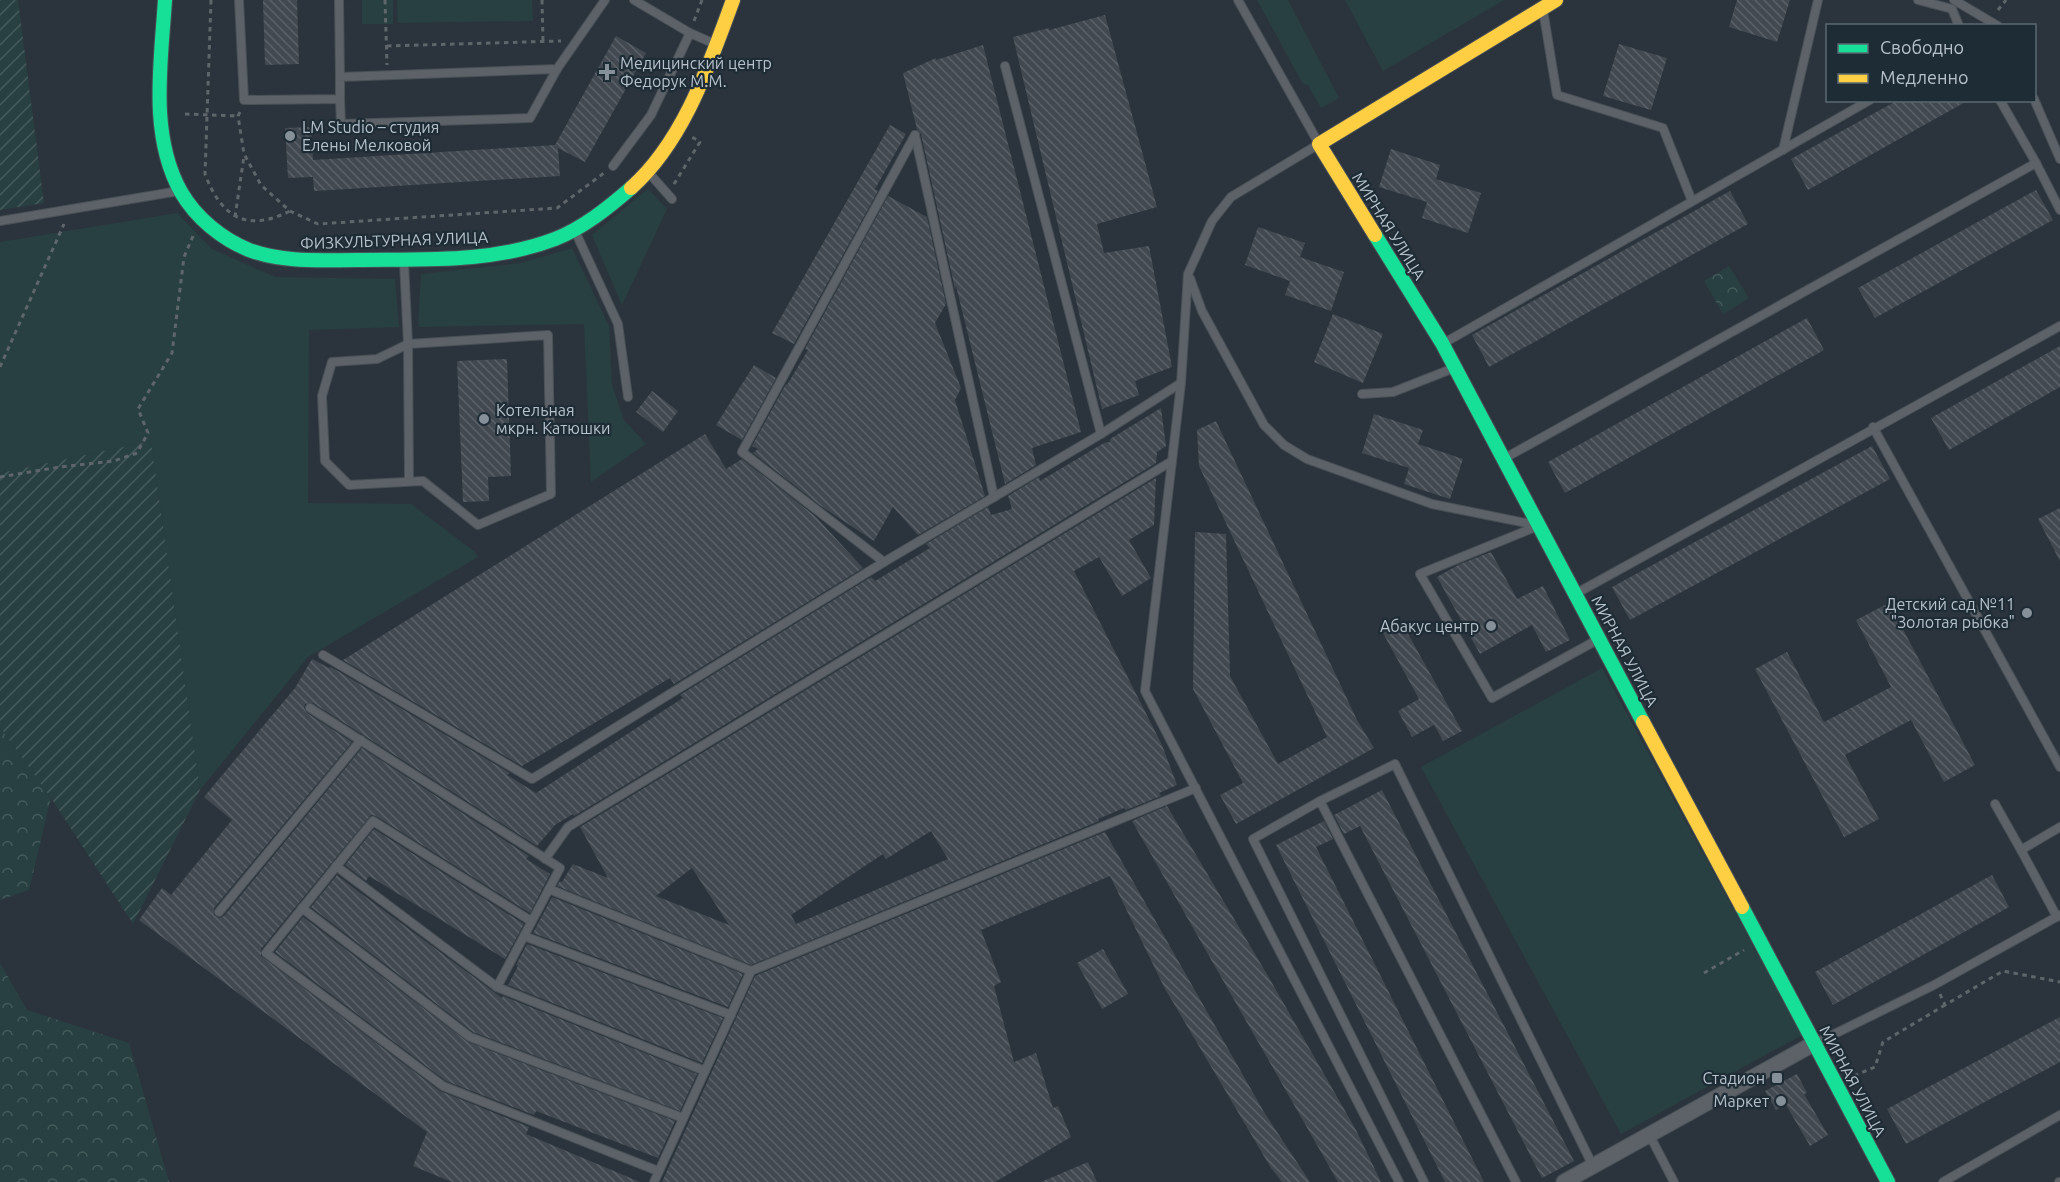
<svg xmlns="http://www.w3.org/2000/svg" width="2060" height="1182" font-family="Ubuntu,sans-serif">
	<style>
		.grass { fill: #284041 }
		.forest { fill: url(#forest-crowns) }
		.garden { fill: url(#garden-furrows) }
		.building { fill: url(#building-back-hatch); fill-rule: evenodd }
		.lines { fill: none; stroke-linecap: round; stroke-linejoin: round }
		.lane-casing { stroke: #495056; stroke-width: 10 }
		.street-casing { stroke: #495056; stroke-width: 17 }
		.fast-casing { stroke: #495056; stroke-width: 16 }
		.slow-casing { stroke: #495056; stroke-width: 16 }
		.path { stroke: #5f666b; stroke-width: 3; stroke-dasharray: 4.5 4.5; stroke-linecap: butt }
		.lane { stroke: #5c6268; stroke-width: 8 }
		.street { stroke: #5c6268; stroke-width: 15 }
		.fast { stroke: #16e098; stroke-width: 14 }
		.slow { stroke: #ffcf43; stroke-width: 14 }
		.poi-dot { fill: #859099; stroke: #1e2c36; stroke-width: 2 }
		.labels { text-anchor: middle; dominant-baseline: central; stroke-width: 4.5; stroke-linejoin: round; paint-order: stroke }
		.poi-label { font-size: 16px; fill: #b6c1cb; stroke: #1e2c36; text-anchor: end }
		.street-label { font-size: 16px; fill: #b6c1cb; stroke: #1e2c36 }
	</style>
	<defs>
		<pattern id="forest-crowns" width="20" height="18" patternUnits="userSpaceOnUse" patternTransform="scale(1.5)"><rect width="20" height="18" fill="#284041"/><path d="M2 6a3 3 0 1 1 6 0M12 15a3 3 0 1 1 6 0" fill="none" stroke="#455a5b"/></pattern>
		<pattern id="garden-furrows" width="10" height="10" patternUnits="userSpaceOnUse" patternTransform="scale(1.5)"><rect width="10" height="10" fill="#284041"/><path d="M-1 1l2-2M0 10L10 0M9 11l2-2" fill="none" stroke="#455a5b"/></pattern>
		<pattern id="building-back-hatch" width="6" height="6" patternUnits="userSpaceOnUse" patternTransform="scale(1.5)"><rect width="6" height="6" fill="#424950"/><path d="M-1 5l2 2M0 0l6 6M5-1l2 2" fill="none" stroke="#5b6168"/></pattern>
	</defs>
	<rect width="100%" height="100%" fill="#2b343c"/>
	<g class="grass">
		<rect x="362" y="0" width="31" height="24"/>
		<path d="M 397,0 L 532,0 L 533,21 L 398,23 Z"/>
		<path d="M 1257,0 L 1288,0 L 1339,98 L 1321,108 L 1308,85 L 1303,84 Z"/>
		<path d="M 1345,0 L 1504,0 L 1383,71 Z"/>
		<path d="M 648,189 L 667,209 L 622,305 L 592,235 Z"/>
		<path d="M 177,213 L 212,249 L 275,277 L 395,279 L 399,327 L 309,330 L 308,503 L 411,504 L 475,552 L 478,557 L 308,657 L 200,790 L 151,441 L 0,473 L 0,242 Z"/>
		<path d="M 572,248 L 609,326 L 612,385 L 624,420 L 646,444 L 591,482 L 584,324 L 418,327 L 421,274 L 521,263 Z"/>
		<path d="M 1602,668 L 1802,1035 L 1621,1134 L 1421,767 Z"/>
	</g>
	<g class="forest">
		<path d="M 1729,266 L 1749,298 L 1723,314 L 1704,281 Z"/>
		<path d="M 0,727 L 51,798 L 29,890 L 0,900 Z"/>
		<path d="M 0,963 L 27,1010 L 129,1043 L 169,1182 L 0,1182 Z"/>
	</g>
	<g class="garden">
		<path d="M 0,0 L 18,0 L 44,203 L 0,210 Z"/>
		<path d="M 151,441 L 200,790 L 133,924 L 51,798 L 0,727 L 0,473 Z"/>
	</g>
	<g class="building">
		<path d="M 263,0 L 297,0 L 299,64 L 265,65 Z"/>
		<path d="M 1737,0 L 1790,0 L 1777,42 L 1729,27 Z"/>
		<path d="M 1105,15 L 1157,207 L 1097,224 L 1104,253 L 1149,246 L 1172,367 L 1135,381 L 1139,395 L 1102,409 L 1013,37 L 1049,28 L 1049,30 Z"/>
		<path d="M 616,36 L 646,53 L 585,162 L 558,148 L 560,176 L 314,191 L 313,177 L 288,178 L 285,128 L 311,127 L 313,160 L 555,145 Z"/>
		<path d="M 1619,44 L 1667,58 L 1651,110 L 1603,96 Z"/>
		<path d="M 983,45 L 1081,432 L 1032,448 L 1036,465 L 1005,484 L 956,286 L 955,289 L 921,134 L 917,129 L 903,73 L 936,58 L 936,60 Z"/>
		<path d="M 1898,100 L 1969,100 L 1808,190 L 1791,159 Z"/>
		<path d="M 890,125 L 906,134 L 875,189 L 878,191 L 794,344 L 772,333 Z"/>
		<path d="M 1391,149 L 1440,165 L 1436,179 L 1481,193 L 1468,233 L 1422,218 L 1427,202 L 1379,187 Z"/>
		<path d="M 2036,190 L 2053,220 L 1875,318 L 1858,288 Z"/>
		<path d="M 1730,191 L 1748,224 L 1489,367 L 1472,335 Z"/>
		<path d="M 888,196 L 927,217 L 946,304 L 935,323 L 961,388 L 955,400 L 985,496 L 918,535 L 893,507 L 874,541 L 821,506 L 753,453 L 758,449 L 752,446 L 786,384 L 787,385 L 808,350 L 805,349 Z"/>
		<path d="M 1258,227 L 1305,243 L 1300,257 L 1344,272 L 1331,311 L 1285,295 L 1290,281 L 1245,265 Z"/>
		<path d="M 1333,314 L 1383,334 L 1363,383 L 1314,362 Z"/>
		<path d="M 1807,318 L 1824,350 L 1565,493 L 1548,462 Z"/>
		<path d="M 2060,346 L 2060,387 L 1949,450 L 1931,418 Z"/>
		<path d="M 507,359 L 511,476 L 488,477 L 489,501 L 463,502 L 457,361 Z"/>
		<path d="M 754,365 L 776,378 L 742,440 L 716,425 Z"/>
		<path d="M 652,391 L 678,411 L 663,432 L 636,412 Z"/>
		<path d="M 1161,408 L 1166,446 L 1157,452 L 1156,463 L 574,816 L 573,814 L 555,825 L 537,846 L 313,703 L 305,704 L 304,708 L 307,713 L 352,742 L 214,908 L 214,915 L 219,918 L 224,916 L 362,748 L 529,856 L 526,859 L 550,874 L 530,913 L 376,816 L 371,815 L 261,949 L 261,956 L 440,1091 L 529,1127 L 526,1134 L 640,1182 L 452,1182 L 413,1166 L 427,1132 L 139,920 L 162,888 L 171,895 L 232,820 L 204,797 L 295,688 L 312,659 L 329,668 L 331,667 L 510,773 L 507,775 L 536,793 L 683,698 L 680,695 L 871,577 L 875,581 L 930,548 L 926,544 L 988,507 L 991,515 L 1012,509 L 1008,496 L 1039,477 L 1040,481 L 1104,443 L 1110,442 L 1110,439 Z"/>
		<path d="M 1374,414 L 1423,430 L 1418,444 L 1463,459 L 1450,499 L 1404,484 L 1409,468 L 1362,453 Z"/>
		<path d="M 1216,421 L 1357,720 L 1374,748 L 1236,824 L 1220,795 L 1243,783 L 1193,689 L 1195,532 L 1226,534 L 1230,676 L 1278,764 L 1327,737 L 1199,466 L 1197,430 Z"/>
		<path d="M 705,434 L 726,469 L 742,459 L 815,516 L 863,568 L 674,684 L 670,678 L 522,766 L 343,660 Z"/>
		<path d="M 1872,446 L 1890,479 L 1630,620 L 1612,587 Z"/>
		<path d="M 1156,478 L 1154,525 L 1129,540 L 1151,578 L 1122,596 L 1099,557 L 1074,571 L 1162,745 L 1177,785 L 1159,793 L 1161,796 L 1126,810 L 1124,808 L 1098,819 L 1099,821 L 751,965 L 557,886 L 560,881 L 562,882 L 573,864 L 608,878 L 580,827 ZM 931,831 L 948,859 L 796,924 L 791,915 L 883,854 L 886,859 ZM 692,868 L 729,925 L 656,896 Z"/>
		<path d="M 2060,508 L 2060,561 L 2038,519 Z"/>
		<path d="M 1491,552 L 1517,599 L 1543,586 L 1570,640 L 1546,652 L 1532,625 L 1480,654 L 1437,577 L 1460,564 Z"/>
		<path d="M 1889,603 L 1975,765 L 1944,782 L 1911,720 L 1845,755 L 1879,819 L 1844,837 L 1755,669 L 1787,652 L 1824,722 L 1891,687 L 1856,620 Z"/>
		<path d="M 1402,623 L 1462,731 L 1443,741 L 1434,725 L 1412,737 L 1398,711 L 1419,699 L 1383,633 Z"/>
		<path d="M 1382,790 L 1574,1161 L 1542,1178 L 1360,826 L 1344,834 L 1334,815 Z"/>
		<path d="M 1167,806 L 1268,976 L 1356,1130 L 1381,1182 L 1338,1182 L 1132,821 Z"/>
		<path d="M 1324,821 L 1333,839 L 1316,847 L 1484,1182 L 1445,1182 L 1276,845 Z"/>
		<path d="M 374,829 L 524,924 L 505,959 L 369,876 L 366,881 L 345,865 Z"/>
		<path d="M 1105,832 L 1264,1112 L 1310,1182 L 1282,1182 L 1271,1168 L 1164,987 L 1110,876 L 981,930 L 1001,982 L 994,986 L 1014,1062 L 1036,1053 L 1053,1108 L 1058,1106 L 1071,1137 L 995,1182 L 662,1182 L 755,976 Z"/>
		<path d="M 337,875 L 359,892 L 502,998 L 503,996 L 697,1074 L 680,1111 L 473,1032 L 311,907 Z"/>
		<path d="M 1992,875 L 2009,907 L 1833,1005 L 1815,972 Z"/>
		<path d="M 552,897 L 743,974 L 728,1007 L 533,933 Z"/>
		<path d="M 303,917 L 468,1042 L 675,1121 L 658,1158 L 536,1111 L 534,1115 L 446,1081 L 275,952 Z"/>
		<path d="M 527,944 L 723,1018 L 702,1063 L 508,985 L 518,966 L 516,965 Z"/>
		<path d="M 1103,949 L 1128,994 L 1102,1009 L 1077,963 Z"/>
		<path d="M 2060,1017 L 2060,1062 L 1906,1144 L 1887,1109 Z"/>
		<path d="M 1797,1074 L 1807,1093 L 1804,1094 L 1828,1135 L 1810,1146 L 1786,1105 L 1776,1110 L 1765,1091 Z"/>
		<path d="M 1088,1162 L 1097,1182 L 1041,1182 Z"/>
	</g>
	<g class="lines">
		<defs>
			<g id="lane">
				<path d="M 239,0 L 244,100 L 340,99 L 340,77 L 557,69 L 605,0"/>
				<path d="M 339,0 L 340,77"/>
				<path d="M 634,0 L 690,33 L 715,44"/>
				<path d="M 1918,0 L 1952,9 L 1959,26"/>
				<path d="M 1954,0 L 1998,26"/>
				<path d="M 1543,10 L 1557,95 L 1663,128 L 1692,201"/>
				<path d="M 1005,66 L 1101,434"/>
				<path d="M 340,99 L 341,124 L 530,118 L 557,69"/>
				<path d="M 2034,99 L 2060,159"/>
				<path d="M 2000,100 L 2036,163 L 2060,210"/>
				<path d="M 915,135 L 994,497"/>
				<path d="M 1783,150 L 1818,0"/>
				<path d="M 613,166 L 651,115 L 690,33"/>
				<path d="M 649,173 L 672,199"/>
				<path d="M 0,221 L 179,191"/>
				<path d="M 575,231 L 618,324 L 628,397"/>
				<path d="M 404,262 L 408,344 L 377,359 L 332,362 L 322,396 L 325,461 L 349,485 L 423,481 L 478,525 L 551,494 L 548,335 L 408,344 L 409,481"/>
				<path d="M 1190,278 L 1202,311 L 1264,425 L 1284,445 L 1307,459 L 1432,504 L 1536,525"/>
				<path d="M 1444,343 L 1870,100"/>
				<path d="M 1362,394 L 1393,392 L 1454,368"/>
				<path d="M 1873,427 L 2060,767"/>
				<path d="M 1505,458 L 2036,163"/>
				<path d="M 1172,461 L 1145,691 L 1399,1182"/>
				<path d="M 1538,526 L 1420,574 L 1492,698 L 1597,640"/>
				<path d="M 884,562 L 742,452 L 915,135"/>
				<path d="M 1577,593 L 2060,326"/>
				<path d="M 323,655 L 532,779 L 884,562 L 1101,434 L 1181,383"/>
				<path d="M 310,708 L 560,868 L 549,889 L 751,971"/>
				<path d="M 1320,801 L 1395,764 L 1593,1166"/>
				<path d="M 1995,804 L 2021,850"/>
				<path d="M 545,859 L 568,827 L 1172,461 L 1181,383 L 1188,274 L 1212,221 L 1231,197 L 1319,144 L 1238,0"/>
				<path d="M 336,866 L 497,987 L 705,1071"/>
				<path d="M 302,908 L 470,1037 L 683,1118"/>
				<path d="M 219,912 L 361,740"/>
				<path d="M 2057,917 L 2021,850 L 2060,827"/>
				<path d="M 531,921 L 373,821 L 266,953 L 443,1086 L 658,1171"/>
				<path d="M 524,936 L 731,1015"/>
				<path d="M 497,987 L 549,889"/>
				<path d="M 1816,1043 L 1934,985 L 2060,915"/>
				<path d="M 1650,1136 L 1674,1182"/>
				<path d="M 654,1182 L 751,971 L 1196,788"/>
				<path d="M 1424,1182 L 1253,839 L 1320,801 L 1516,1182"/>
				<path d="M 1943,1182 L 2060,1115"/>
				<path d="M 2059,1182 L 2060,1182"/>
			</g>
			<path id="street" d="M 1564,1182 L 1815,1043"/>
			<g id="fast">
				<path d="M 165,0 C 161,63 149,135 181,192 C 196,218 222,239 249,250 C 284,263 321,260 357,260 C 424,259 492,263 555,239 C 583,228 608,208 631,188"/>
				<path d="M 1375,235 L 1442,343 L 1643,722"/>
				<path d="M 1742,907 L 1888,1182"/>
			</g>
			<g id="slow">
				<path d="M 631,188 C 684,141 709,65 733,0"/>
				<path d="M 1375,235 L 1319,144 L 1556,0"/>
				<path d="M 1643,722 L 1742,907"/>
			</g>
		</defs>
		<use href="#lane" class="lane-casing"/>
		<use href="#street" class="street-casing"/>
		<use href="#fast" class="fast-casing"/>
		<use href="#slow" class="slow-casing"/>
		<g class="path">
			<path d="M 211,0 L 205,174 C 221,217 247,233 290,211"/>
			<path d="M 385,0 L 387,65"/>
			<path d="M 542,0 L 543,42"/>
			<path d="M 1998,10 L 2006,0"/>
			<path d="M 694,21 L 702,0"/>
			<path d="M 387,46 L 561,41"/>
			<path d="M 240,112 L 238,116 L 244,154 L 261,185 L 290,211 L 318,224 L 557,208 L 604,173"/>
			<path d="M 185,114 L 238,116"/>
			<path d="M 674,184 L 700,142 L 692,137"/>
			<path d="M 235,217 L 244,156"/>
			<path d="M 0,367 L 64,224"/>
			<path d="M 0,477 L 60,467 L 114,461 L 137,453 L 148,433 L 138,409 L 172,353 L 184,257 L 193,236"/>
			<path d="M 1704,973 L 1744,950"/>
			<path d="M 1940,994 L 1945,1005 L 2003,971 L 2060,982"/>
			<path d="M 1854,1076 L 1875,1067 L 1883,1042 L 1945,1005"/>
		</g>
		<use href="#lane" class="lane"/>
		<use href="#street" class="street"/>
		<use href="#fast" class="fast"/>
		<use href="#slow" class="slow"/>
	</g>
	<g class="poi-dot">
		<path d="M604 63h6v6h6v6h-6v6h-6v-6h-6v-6h6z"/>
		<circle cx="290" cy="136" r="6"/>
		<circle cx="484" cy="419" r="6"/>
		<circle cx="2027" cy="613" r="6"/>
		<circle cx="1491" cy="626" r="6"/>
		<rect x="1771" y="1072" width="12" height="12" rx="3"/>
		<circle cx="1781" cy="1101" r="6"/>
	</g>
	<g class="labels">
		<g class="poi-label">
			<text x="620" y="63" text-anchor="start">Медицинский центр<tspan x="620" dy="18">Федорук М.М.</tspan></text>
			<text x="302" y="127" text-anchor="start">LM Studio – студия<tspan x="302" dy="18">Елены Мелковой</tspan></text>
			<text x="496" y="410" text-anchor="start">Котельная<tspan x="496" dy="18">мкрн. Катюшки</tspan></text>
			<text x="2015" y="604">Детский сад №11<tspan x="2015" dy="18">"Золотая рыбка"</tspan></text>
			<text x="1479" y="626">Абакус центр</text>
			<text x="1765" y="1078">Стадион</text>
			<text x="1769" y="1101">Маркет</text>
		</g>
		<g class="street-label">
			<text transform="translate(1389 226) rotate(58)">МИРНАЯ УЛИЦА</text>
			<text transform="translate(394 240) rotate(-2)">ФИЗКУЛЬТУРНАЯ УЛИЦА</text>
			<text transform="translate(1625 651) rotate(62)">МИРНАЯ УЛИЦА</text>
			<text transform="translate(1853 1081) rotate(62)">МИРНАЯ УЛИЦА</text>
		</g>
	</g>
	<rect x="1826" y="24" width="210" height="78" fill="#1e2c36" stroke="#5b6872" stroke-width="1.5"/>
	<rect x="1838" y="44" width="30" height="9" fill="#16e098" stroke="#5b6872" stroke-width="1.5"/>
	<text x="1880" y="54" font-size="18" fill="#b6c1cb">Свободно</text>
	<rect x="1838" y="74" width="30" height="9" fill="#ffcf43" stroke="#5b6872" stroke-width="1.5"/>
	<text x="1880" y="84" font-size="18" fill="#b6c1cb">Медленно</text>
</svg>
